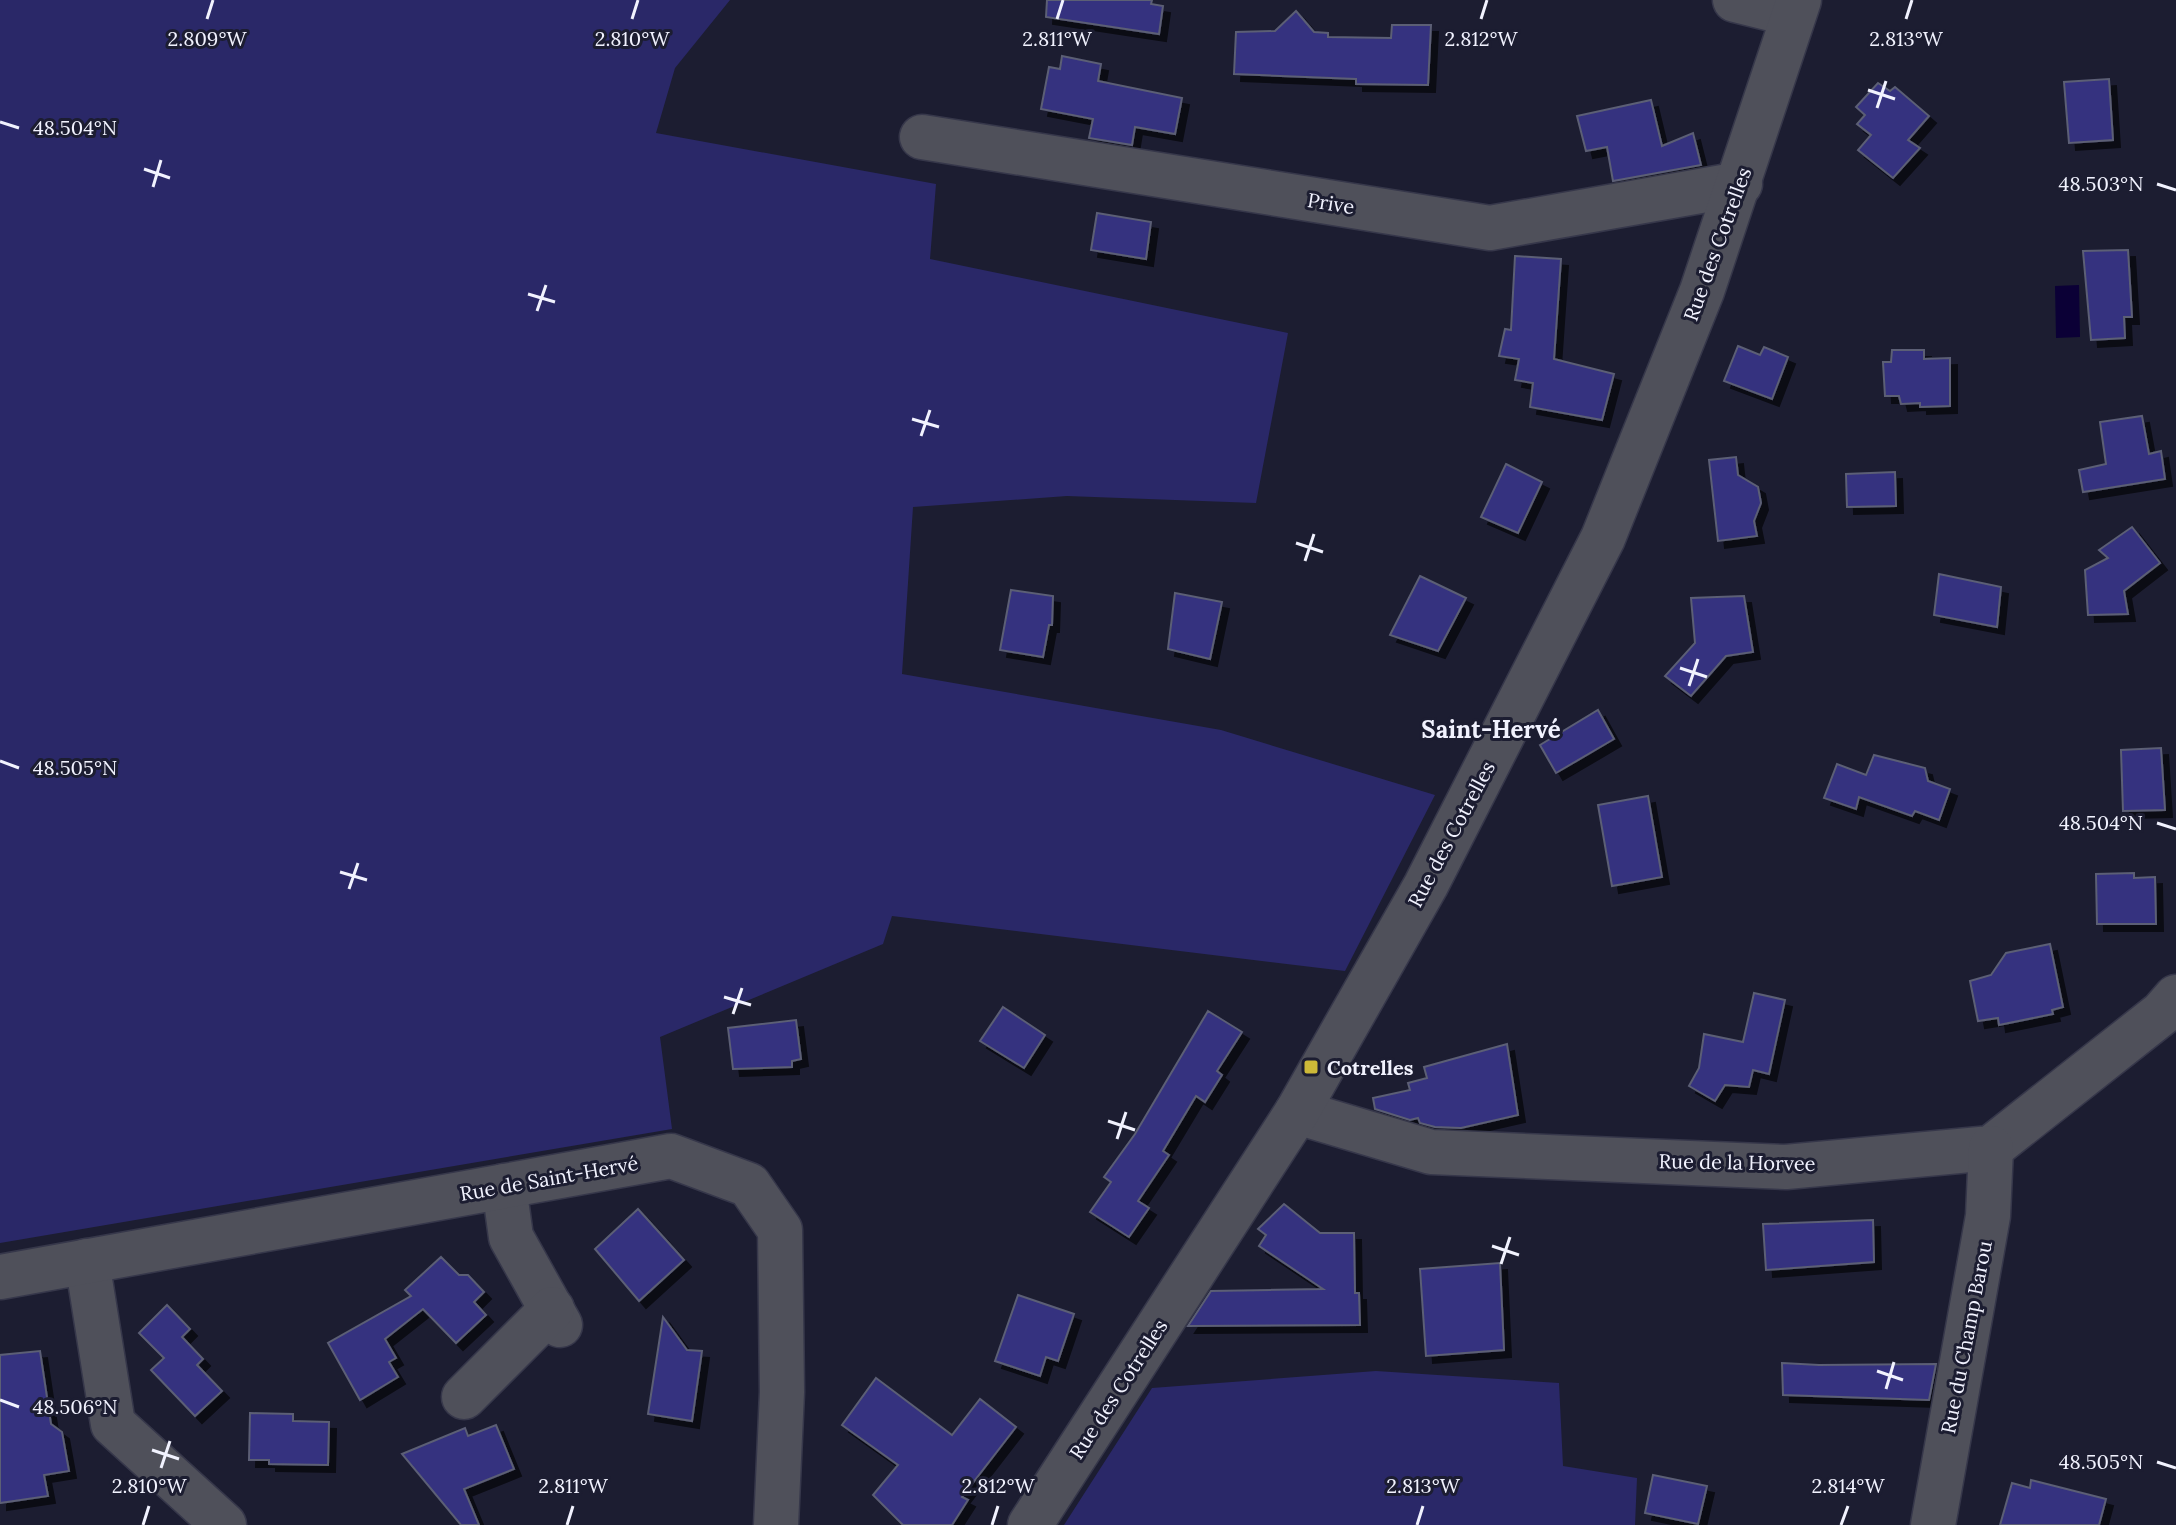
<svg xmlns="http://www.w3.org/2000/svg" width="2176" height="1525" font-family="Lora,serif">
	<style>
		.green { fill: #2a2868 }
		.water { fill: #0b0036 }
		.building { fill: #34317f; stroke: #5b5e75; stroke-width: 2; filter: url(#shadow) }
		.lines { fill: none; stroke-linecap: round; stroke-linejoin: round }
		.minor-casing { stroke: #36374a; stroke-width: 47 }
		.minor { stroke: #4f505a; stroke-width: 44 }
		.ticks { fill: none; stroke: #f1f2fe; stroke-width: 3 }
		.poi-dot { fill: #cdb938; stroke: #1c1d31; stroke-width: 3 }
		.labels { text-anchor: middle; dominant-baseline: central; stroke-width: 6; stroke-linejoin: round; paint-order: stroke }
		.street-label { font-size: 20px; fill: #f1f2fe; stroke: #1c1d31 }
		.poi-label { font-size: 20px; font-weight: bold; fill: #f1f2fe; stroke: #1c1d31; text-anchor: start }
		.quarter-label { font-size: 24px; font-weight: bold; fill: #f1f2fe; stroke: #1c1d31 }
		.ticks-label { font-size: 20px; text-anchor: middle; fill: #f1f2fe; stroke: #1c1d31; stroke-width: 6; stroke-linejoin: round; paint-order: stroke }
	</style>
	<defs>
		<filter id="shadow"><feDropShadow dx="7" dy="7" stdDeviation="0" flood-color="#0009"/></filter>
	</defs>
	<rect width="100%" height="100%" fill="#1c1d31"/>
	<g class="green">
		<path d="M 0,0 L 730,0 L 675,68 L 656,133 L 936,184 L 930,259 L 1288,333 L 1256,503 L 1067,496 L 913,507 L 902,674 L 1221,730 L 1435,795 L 1345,971 L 892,916 L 883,944 L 660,1037 L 672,1129 L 0,1243 Z"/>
		<path d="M 1376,1371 L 1559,1383 L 1563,1466 L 1637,1478 L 1635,1525 L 1064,1525 L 1152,1388 Z"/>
	</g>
	<path class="water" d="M 2079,285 L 2080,337 L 2056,338 L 2055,286 Z"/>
	<g class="building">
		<path d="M 1047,0 L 1152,0 L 1151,4 L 1163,6 L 1159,34 L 1046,17 Z"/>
		<path d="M 1296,11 L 1314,32 L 1328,33 L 1328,37 L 1391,38 L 1392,25 L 1431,25 L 1428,85 L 1356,84 L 1356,79 L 1234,74 L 1236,32 L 1275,31 Z"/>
		<path d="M 1062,56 L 1101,64 L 1098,81 L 1182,98 L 1175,134 L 1135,127 L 1132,145 L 1089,138 L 1093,119 L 1041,109 L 1049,67 L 1060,69 Z"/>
		<path d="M 2109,79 L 2113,140 L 2069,143 L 2064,82 Z"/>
		<path d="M 1878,83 L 1890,91 L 1895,87 L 1929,116 L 1908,140 L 1920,148 L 1893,178 L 1858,150 L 1871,135 L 1857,124 L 1865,115 L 1856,107 Z"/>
		<path d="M 1651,100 L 1662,146 L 1693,133 L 1701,165 L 1613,181 L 1607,147 L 1586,151 L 1577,116 Z"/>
		<path d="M 1097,213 L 1151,222 L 1146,259 L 1091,250 Z"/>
		<path d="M 2128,250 L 2132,317 L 2124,317 L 2125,338 L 2091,340 L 2083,251 Z"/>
		<path d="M 1515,256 L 1561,259 L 1554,359 L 1614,374 L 1602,420 L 1530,407 L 1533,383 L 1515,380 L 1519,359 L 1499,356 L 1505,329 L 1511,330 Z"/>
		<path d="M 1738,346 L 1760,355 L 1764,347 L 1788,357 L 1772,399 L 1724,381 Z"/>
		<path d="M 1892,350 L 1924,350 L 1924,359 L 1950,358 L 1950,406 L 1920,407 L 1920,403 L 1901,404 L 1899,396 L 1885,396 L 1883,362 L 1891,362 Z"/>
		<path d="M 2142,416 L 2149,454 L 2161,451 L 2165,479 L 2083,492 L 2079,470 L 2106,464 L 2100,422 Z"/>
		<path d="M 1736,457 L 1738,475 L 1758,487 L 1761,503 L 1754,521 L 1757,536 L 1718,541 L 1709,460 Z"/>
		<path d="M 1506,464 L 1542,482 L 1518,533 L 1481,517 Z"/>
		<path d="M 1895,472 L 1896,506 L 1847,507 L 1846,474 Z"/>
		<path d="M 2132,527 L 2160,563 L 2124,591 L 2128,614 L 2088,615 L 2085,570 L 2108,558 L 2099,550 Z"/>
		<path d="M 1939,574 L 2001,587 L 1997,627 L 1934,615 Z"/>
		<path d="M 1420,576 L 1466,598 L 1438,651 L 1390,635 Z"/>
		<path d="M 1011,590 L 1053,596 L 1052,625 L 1049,625 L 1043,657 L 1000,650 Z"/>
		<path d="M 1175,593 L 1222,602 L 1210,659 L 1168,649 Z"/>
		<path d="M 1744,596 L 1753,652 L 1726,656 L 1691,696 L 1665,676 L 1695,643 L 1691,598 Z"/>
		<path d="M 1598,710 L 1614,739 L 1556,773 L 1540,745 Z"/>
		<path d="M 2161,748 L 2165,810 L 2123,811 L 2121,750 Z"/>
		<path d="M 1874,755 L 1925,768 L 1928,781 L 1950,789 L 1939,820 L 1915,811 L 1912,816 L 1859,797 L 1856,809 L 1824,798 L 1837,764 L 1866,775 Z"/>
		<path d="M 1648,796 L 1662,877 L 1612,886 L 1598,805 Z"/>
		<path d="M 2134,873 L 2134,878 L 2155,877 L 2156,924 L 2097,924 L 2096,874 Z"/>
		<path d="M 2050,944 L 2063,1007 L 2052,1010 L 2053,1014 L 1999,1025 L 1998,1018 L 1978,1021 L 1970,981 L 1991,975 L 2006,953 Z"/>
		<path d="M 1754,993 L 1785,1000 L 1769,1074 L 1753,1070 L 1749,1087 L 1725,1085 L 1715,1101 L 1689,1086 L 1699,1068 L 1704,1034 L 1743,1042 Z"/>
		<path d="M 1003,1007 L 1045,1035 L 1024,1068 L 980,1041 Z"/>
		<path d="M 1208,1011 L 1242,1032 L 1217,1071 L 1222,1075 L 1205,1102 L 1196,1096 L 1163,1151 L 1169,1155 L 1138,1201 L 1149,1208 L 1129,1237 L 1090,1212 L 1111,1182 L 1104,1177 L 1135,1134 Z"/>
		<path d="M 796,1020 L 801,1059 L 792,1061 L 792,1067 L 733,1069 L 728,1028 Z"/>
		<path d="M 1507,1044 L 1518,1115 L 1461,1128 L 1435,1127 L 1420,1123 L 1418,1118 L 1410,1120 L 1375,1109 L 1373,1098 L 1410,1090 L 1408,1083 L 1427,1078 L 1424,1067 Z"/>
		<path d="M 1284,1204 L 1320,1233 L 1354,1233 L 1355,1293 L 1359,1293 L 1360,1325 L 1188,1326 L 1211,1291 L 1323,1289 L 1259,1246 L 1266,1235 L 1258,1229 Z"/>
		<path d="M 638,1209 L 684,1260 L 639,1301 L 595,1249 Z"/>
		<path d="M 1873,1220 L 1874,1262 L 1766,1270 L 1763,1224 Z"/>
		<path d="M 441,1257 L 459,1275 L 468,1275 L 484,1292 L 474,1302 L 486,1315 L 456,1343 L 423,1309 L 385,1339 L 396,1358 L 389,1362 L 398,1377 L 360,1400 L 328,1343 L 411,1296 L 405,1290 Z"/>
		<path d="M 1500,1263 L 1504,1350 L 1426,1356 L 1420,1269 Z"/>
		<path d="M 1018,1295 L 1074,1314 L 1058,1361 L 1046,1357 L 1040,1376 L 995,1361 Z"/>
		<path d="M 167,1305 L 190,1329 L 182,1337 L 203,1359 L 197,1365 L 222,1391 L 195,1416 L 151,1370 L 164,1358 L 139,1333 Z"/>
		<path d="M 663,1317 L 687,1350 L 702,1351 L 692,1421 L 648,1414 Z"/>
		<path d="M 40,1351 L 51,1424 L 62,1432 L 69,1471 L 44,1475 L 48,1496 L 0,1503 L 0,1355 Z"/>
		<path d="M 1782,1363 L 1819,1365 L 1936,1364 L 1929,1400 L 1783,1395 Z"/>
		<path d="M 876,1378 L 952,1435 L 980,1399 L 1016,1427 L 962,1497 L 968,1500 L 952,1525 L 903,1525 L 873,1495 L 898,1465 L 842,1425 Z"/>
		<path d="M 250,1413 L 293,1414 L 293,1421 L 329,1422 L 328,1465 L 269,1464 L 269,1460 L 249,1460 Z"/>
		<path d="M 496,1425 L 514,1469 L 464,1489 L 479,1525 L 461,1525 L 402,1454 L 465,1428 L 468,1436 Z"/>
		<path d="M 1653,1475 L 1707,1486 L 1698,1524 L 1645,1513 Z"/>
		<path d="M 2031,1480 L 2106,1499 L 2099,1525 L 2000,1525 L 2012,1483 L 2030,1488 Z"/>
	</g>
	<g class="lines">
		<defs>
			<g id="minor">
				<path d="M 1735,0 L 1792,14"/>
				<path d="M 922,137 L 1490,228 L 1740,184"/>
				<path d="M 1297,1112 L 1431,1152 L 1786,1167 L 1991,1148 L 2162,1013 L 2176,997"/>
				<path d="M 504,1186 L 511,1237 L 560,1325"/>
				<path d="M 87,1261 L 113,1424 L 224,1525"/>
				<path d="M 0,1277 L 671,1156 L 749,1185 L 780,1230 L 782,1392 L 776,1525"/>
				<path d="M 464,1397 L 552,1309"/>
				<path d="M 1030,1525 L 1297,1112 L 1426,885 L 1603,538 L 1702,291 L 1799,0"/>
				<path d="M 1933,1525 L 1988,1216 L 1991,1148"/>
			</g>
		</defs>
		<use href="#minor" class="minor-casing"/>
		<use href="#minor" class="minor"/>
	</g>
	<path class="ticks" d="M 207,19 L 213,0M 632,19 L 638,0M 1057,19 L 1063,0M 1481,19 L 1487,0M 1906,19 L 1912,0M 1868,90 L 1895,99M 1877,108 L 1886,81M 0,122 L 19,128M 144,169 L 170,178M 2157,184 L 2176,190M 153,187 L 161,160M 528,294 L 555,302M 537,311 L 546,285M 912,419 L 939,427M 921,436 L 930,410M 1296,543 L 1323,552M 1305,561 L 1314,534M 1680,668 L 1707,677M 1689,686 L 1698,659M 0,761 L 19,768M 2157,823 L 2176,829M 340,872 L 367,880M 349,889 L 358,863M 724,997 L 751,1005M 733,1014 L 742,988M 1108,1121 L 1135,1130M 1117,1139 L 1126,1112M 1492,1246 L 1519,1255M 1501,1264 L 1510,1237M 1877,1371 L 1903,1380M 1886,1389 L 1894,1362M 0,1400 L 19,1407M 152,1450 L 179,1459M 2157,1462 L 2176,1468M 161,1468 L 170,1441M 143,1525 L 149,1506M 567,1525 L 573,1506M 992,1525 L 998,1506M 1417,1525 L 1423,1506M 1841,1525 L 1848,1506"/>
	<rect class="poi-dot" x="1303" y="1059" width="16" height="16" rx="4"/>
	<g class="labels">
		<g class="street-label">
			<text transform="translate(1331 203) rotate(9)">Prive</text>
			<text transform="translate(1717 244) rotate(-70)">Rue des Cotrelles</text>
			<text transform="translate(1451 834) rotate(-62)">Rue des Cotrelles</text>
			<text transform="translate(1737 1162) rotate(1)">Rue de la Horvee</text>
			<text transform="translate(549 1178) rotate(-10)">Rue de Saint-Hervé</text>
			<text transform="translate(1966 1337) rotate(-79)">Rue du Champ Barou</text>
			<text transform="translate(1118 1389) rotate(-57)">Rue des Cotrelles</text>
		</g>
		<g class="poi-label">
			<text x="1327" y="1067">Cotrelles</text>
		</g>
		<g class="quarter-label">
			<text x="1491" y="729">Saint-Hervé</text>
		</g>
	</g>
	<g class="ticks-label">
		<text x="207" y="46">2.809°W</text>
		<text x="632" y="46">2.810°W</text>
		<text x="1057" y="46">2.811°W</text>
		<text x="1481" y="46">2.812°W</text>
		<text x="1906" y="46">2.813°W</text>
		<text x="75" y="135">48.504°N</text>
		<text x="2101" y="191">48.503°N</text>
		<text x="75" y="775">48.505°N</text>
		<text x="2101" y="830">48.504°N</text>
		<text x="75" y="1414">48.506°N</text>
		<text x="2101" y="1469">48.505°N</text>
		<text x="149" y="1493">2.810°W</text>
		<text x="573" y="1493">2.811°W</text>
		<text x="998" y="1493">2.812°W</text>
		<text x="1423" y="1493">2.813°W</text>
		<text x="1848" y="1493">2.814°W</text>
	</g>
</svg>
